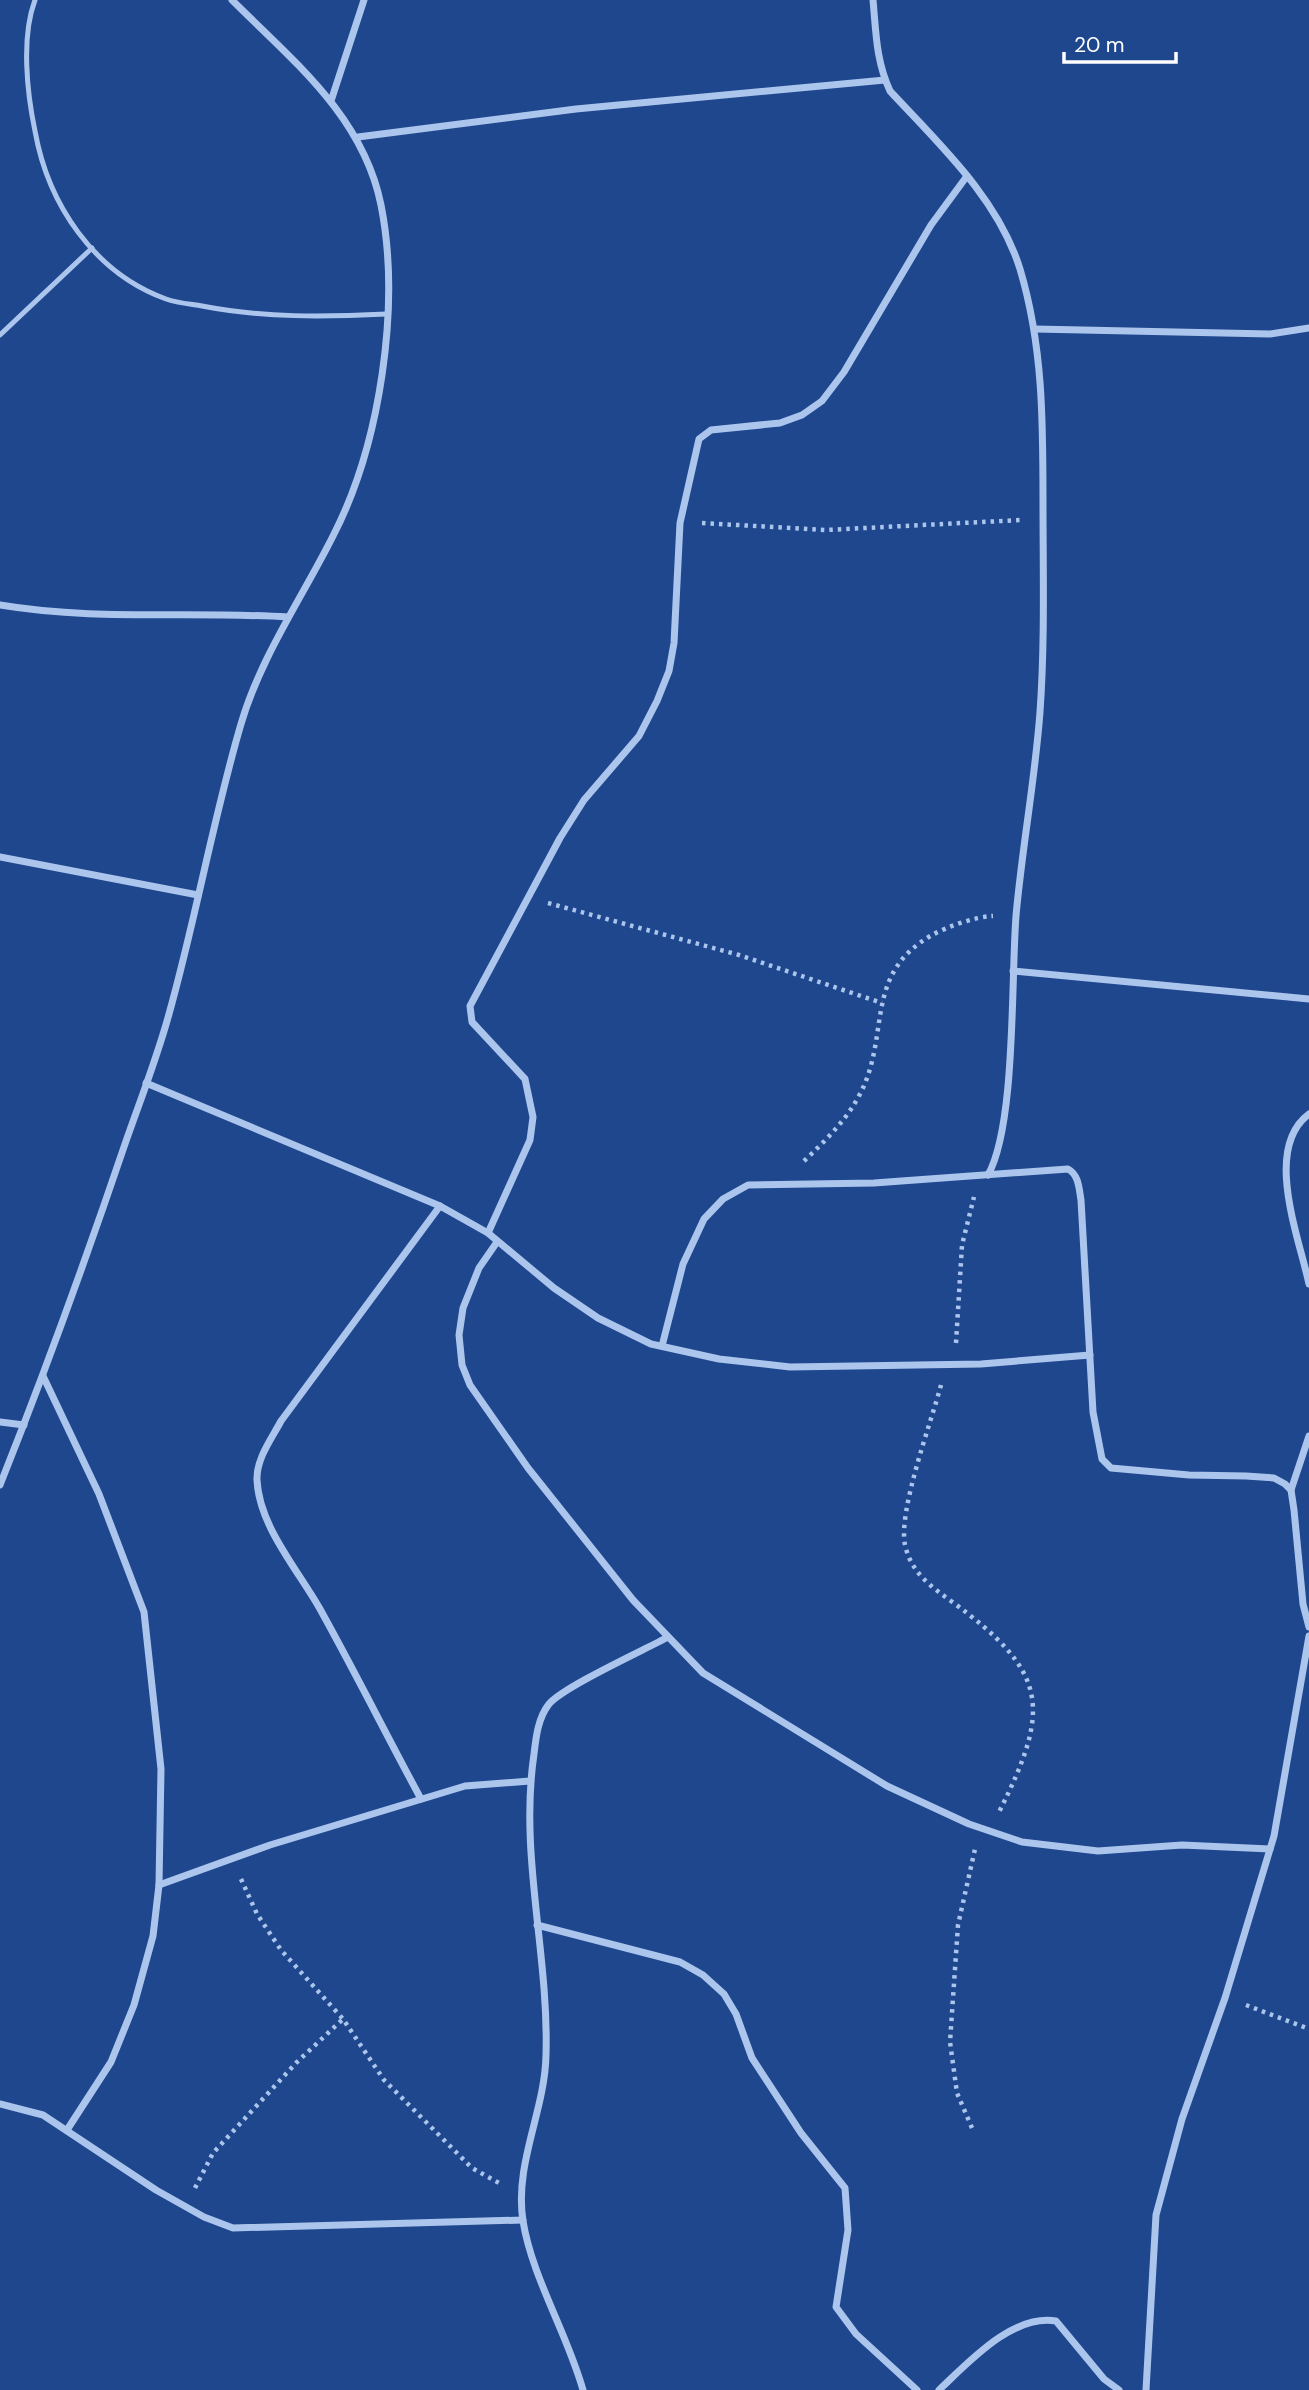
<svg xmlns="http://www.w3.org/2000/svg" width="1309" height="2390" font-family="'DM Sans',sans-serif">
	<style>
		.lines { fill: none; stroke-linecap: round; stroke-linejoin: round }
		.path { stroke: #acc5ed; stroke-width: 4.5; stroke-dasharray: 3.5 5; stroke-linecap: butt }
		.service { stroke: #acc5ed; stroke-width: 5 }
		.minor { stroke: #acc5ed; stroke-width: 7 }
	</style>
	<rect width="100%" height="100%" fill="#1e478e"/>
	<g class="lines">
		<g class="path">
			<path d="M 702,523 L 826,530 L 1021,520"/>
			<path d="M 548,903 L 739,955 L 882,1003"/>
			<path d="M 804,1161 C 826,1140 848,1119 862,1090 C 890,1031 864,974 932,935 C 949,926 974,917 993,916"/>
			<path d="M 956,1343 L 962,1245 L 974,1197"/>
			<path d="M 941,1385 C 931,1423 898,1511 905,1545 C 911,1572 930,1586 951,1601 C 1048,1672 1052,1707 999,1812"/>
			<path d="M 241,1879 L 257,1914 L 281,1950 L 343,2019 L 384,2080 L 472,2168 L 499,2183"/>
			<path d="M 1246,2005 L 1309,2029"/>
			<path d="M 972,2128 L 957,2093 L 950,2042 L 958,1925 L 975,1849"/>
			<path d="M 195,2188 L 213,2153 L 296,2063 L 343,2019"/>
		</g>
		<g class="service">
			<path d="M 35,0 C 21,37 27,93 35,131 C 48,204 94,273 166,299 C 177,303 190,304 202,306 C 264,318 324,317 387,314"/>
			<path d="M 0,335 L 92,248"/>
		</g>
		<g class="minor">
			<path d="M 873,0 C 876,32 876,61 890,91 C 939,144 998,198 1020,269 C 1043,346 1043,421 1043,501 C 1043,570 1045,642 1040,712 C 1035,780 1022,848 1016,916 C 1011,979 1016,1125 988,1175"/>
			<path d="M 331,101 L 364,0"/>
			<path d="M 358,137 L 576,109 L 885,80"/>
			<path d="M 1035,329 L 1270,334 L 1309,328"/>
			<path d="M 0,605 C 94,621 193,611 288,617"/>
			<path d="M 0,857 L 198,895"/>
			<path d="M 1013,971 L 1309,999"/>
			<path d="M 146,1083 L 440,1206 L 488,1233 L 554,1288 L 598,1318 L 651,1344 L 719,1359 L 790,1367 L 981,1364 L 1090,1355"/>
			<path d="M 1309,1114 C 1263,1148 1299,1237 1309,1284"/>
			<path d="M 488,1233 L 530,1140 L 533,1117 L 525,1079 L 472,1022 L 470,1006 L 560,838 L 584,800 L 639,736 L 657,701 L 669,671 L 674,643 L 680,523 L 699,439 L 711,430 L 780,423 L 802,415 L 822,401 L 844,372 L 931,225 L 967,176"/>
			<path d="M 497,1242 L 479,1268 L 463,1308 L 459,1335 L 462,1365 L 470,1385 L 528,1468 L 633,1600 L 703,1673 L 887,1786 L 969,1824 L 1022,1842 L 1098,1851 L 1182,1845 L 1270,1849"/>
			<path d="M 662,1346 L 683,1264 L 704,1219 L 723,1199 L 748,1185 L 874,1183 L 1068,1169 C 1079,1175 1079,1189 1081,1200 L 1093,1412 L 1102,1459 L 1111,1468 L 1189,1475 L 1246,1476 L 1274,1478 L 1285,1484 L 1291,1490 L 1294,1510 L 1303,1604 L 1309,1627"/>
			<path d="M 43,1376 L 99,1494 L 144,1612 L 161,1769 L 159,1885 L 153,1936 L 134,2005 L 111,2062 L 67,2130"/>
			<path d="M 0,1422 L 24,1425"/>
			<path d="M 0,1485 C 45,1372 86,1259 125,1144 C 140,1101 157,1058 169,1014 C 196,918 213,819 241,724 C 261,656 302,598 333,536 C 380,445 401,306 381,205 C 363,116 293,61 232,0"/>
			<path d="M 1291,1490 L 1309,1436"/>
			<path d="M 421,1799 C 387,1736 355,1672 320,1609 C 298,1570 259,1526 257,1480 C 256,1459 272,1438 281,1421 L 440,1206"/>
			<path d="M 159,1885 L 270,1845 L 465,1786 L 530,1781"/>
			<path d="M 537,1925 L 680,1962 L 703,1975 L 724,1994 L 736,2014 L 752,2058 L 801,2133 L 845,2188 L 848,2230 L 836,2307 L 856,2334 L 917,2390"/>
			<path d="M 0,2104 L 43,2115 L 156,2190 L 204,2217 L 233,2228 L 523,2220"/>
			<path d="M 583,2390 C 567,2333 532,2277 523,2221 C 514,2164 545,2111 546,2055 C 549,1954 519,1855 534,1754 C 536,1737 538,1718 549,1704 C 563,1687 644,1650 668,1637"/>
			<path d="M 939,2390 C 969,2362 1012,2314 1056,2321 L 1104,2379 L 1119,2390"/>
			<path d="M 1146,2390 L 1156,2215 L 1182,2119 L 1225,1998 L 1274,1836 L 1309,1636"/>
		</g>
	</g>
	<path d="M1064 52v10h112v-10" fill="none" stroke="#ffffff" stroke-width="3.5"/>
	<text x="1074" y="52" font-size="21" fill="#ffffff" stroke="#1e478e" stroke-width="5" paint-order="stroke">20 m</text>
</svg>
